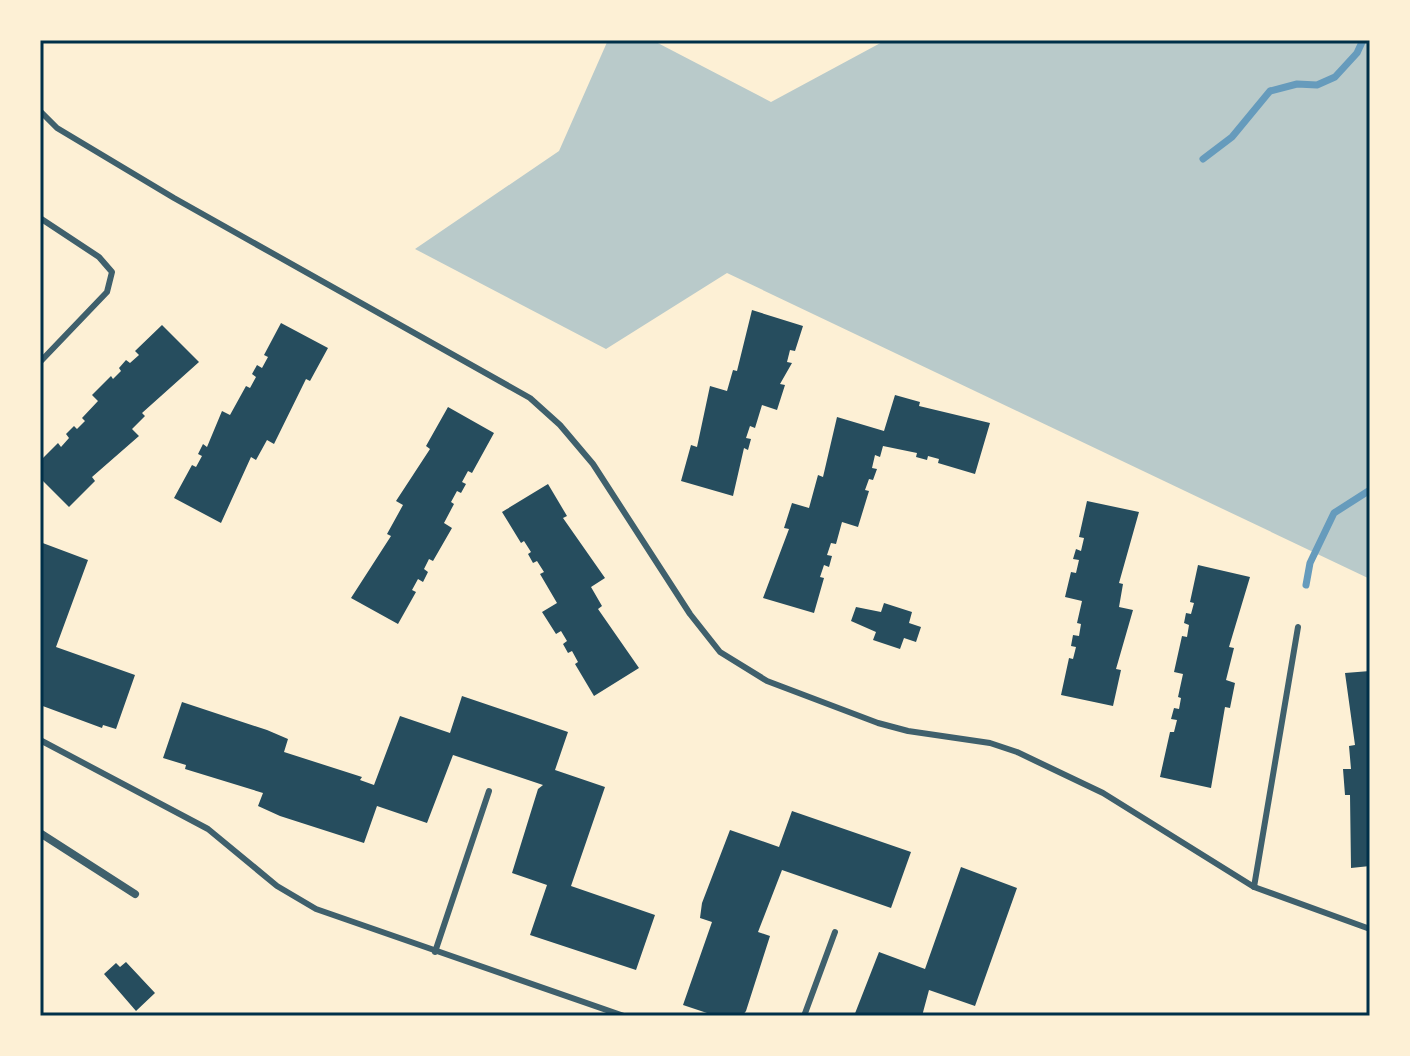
<svg xmlns="http://www.w3.org/2000/svg" width="1410" height="1056" font-family="Manrope,sans-serif">
	<style>
		.green { fill: #b9caca }
		.lines { fill: none; stroke-linecap: round; stroke-linejoin: round }
		.stream { stroke: #669bbc; stroke-width: 7 }
		.building { fill: #264d5e }
		.service { stroke: #3f606c; stroke-width: 6 }
		.minor { stroke: #3f606c; stroke-width: 8 }
		.neatline { fill: none; stroke: #003049; stroke-width: 3 }
	</style>
	<rect width="100%" height="100%" fill="#fdf0d5"/>
	<path class="green" d="M 608,40 L 652,40 L 771,102 L 886,40 L 1370,40 L 1370,579 L 727,273 L 606,349 L 415,249 L 559,151 Z"/>
	<g class="lines">
		<g class="stream">
			<path d="M 1203,159 L 1232,137 L 1270,91 L 1297,84 L 1317,85 L 1335,77 L 1357,53 L 1363,40"/>
			<path d="M 1306,585 L 1310,563 L 1334,513 L 1370,490"/>
		</g>
	</g>
	<g class="building">
		<path d="M 752,310 L 803,326 L 795,351 L 790,350 L 787,362 L 792,363 L 780,384 L 785,385 L 777,410 L 762,405 L 755,428 L 750,426 L 746,438 L 751,439 L 748,450 L 744,448 L 733,496 L 681,481 L 691,445 L 697,447 L 710,386 L 727,391 L 733,370 L 737,371 Z"/>
		<path d="M 281,323 L 328,348 L 310,381 L 306,379 L 274,444 L 267,440 L 256,460 L 251,457 L 221,523 L 174,498 L 192,465 L 196,467 L 202,456 L 198,454 L 203,444 L 207,447 L 222,411 L 230,415 L 246,386 L 250,388 L 256,377 L 252,374 L 257,365 L 262,368 L 268,357 L 264,355 Z"/>
		<path d="M 162,325 L 199,362 L 142,413 L 145,416 L 132,429 L 139,436 L 92,477 L 95,481 L 69,507 L 40,478 L 40,461 L 58,443 L 61,447 L 69,438 L 66,434 L 74,426 L 77,429 L 85,421 L 82,418 L 98,401 L 92,395 L 111,376 L 113,379 L 121,371 L 119,368 L 126,360 L 130,363 L 139,355 L 135,351 Z"/>
		<path d="M 895,395 L 920,402 L 919,406 L 990,423 L 975,474 L 938,463 L 939,459 L 928,456 L 927,460 L 916,457 L 917,453 L 883,446 L 880,457 L 875,455 L 872,468 L 877,469 L 873,480 L 869,479 L 865,490 L 869,491 L 858,527 L 842,522 L 836,544 L 831,543 L 827,555 L 832,556 L 829,567 L 824,565 L 820,577 L 824,578 L 814,613 L 763,598 L 789,529 L 784,528 L 792,503 L 809,508 L 818,475 L 823,477 L 837,417 L 884,431 Z"/>
		<path d="M 448,407 L 494,433 L 472,473 L 468,471 L 462,482 L 466,484 L 461,493 L 457,491 L 451,502 L 454,504 L 444,523 L 452,528 L 433,561 L 429,559 L 424,569 L 428,572 L 423,582 L 418,579 L 412,590 L 416,592 L 398,624 L 351,598 L 391,536 L 387,534 L 403,505 L 396,501 L 430,449 L 426,446 Z"/>
		<path d="M 548,484 L 567,516 L 563,518 L 605,578 L 591,587 L 602,606 L 598,609 L 639,668 L 594,696 L 575,664 L 578,662 L 572,651 L 568,653 L 563,644 L 567,641 L 561,631 L 556,634 L 542,612 L 557,603 L 540,574 L 544,572 L 537,561 L 533,563 L 528,554 L 531,552 L 524,541 L 521,543 L 502,512 Z"/>
		<path d="M 1087,501 L 1139,512 L 1119,583 L 1123,584 L 1119,607 L 1133,610 L 1116,669 L 1121,670 L 1113,706 L 1061,695 L 1069,658 L 1073,659 L 1076,647 L 1071,646 L 1073,635 L 1079,636 L 1081,624 L 1077,623 L 1082,601 L 1065,597 L 1071,572 L 1076,573 L 1079,560 L 1073,559 L 1076,549 L 1081,551 L 1084,538 L 1079,537 Z"/>
		<path d="M 40,542 L 88,560 L 56,647 L 135,675 L 116,729 L 103,725 L 102,728 L 40,705 Z"/>
		<path d="M 1198,565 L 1250,577 L 1229,647 L 1234,648 L 1226,680 L 1235,683 L 1230,708 L 1225,707 L 1211,788 L 1160,777 L 1170,732 L 1174,732 L 1177,720 L 1171,719 L 1174,708 L 1179,709 L 1181,698 L 1178,697 L 1183,674 L 1174,672 L 1182,636 L 1187,637 L 1189,625 L 1184,623 L 1186,613 L 1191,614 L 1194,603 L 1190,602 Z"/>
		<path d="M 884,603 L 912,612 L 909,623 L 921,627 L 916,642 L 904,638 L 900,649 L 873,640 L 876,632 L 851,621 L 856,607 L 881,612 Z"/>
		<path d="M 1370,671 L 1370,866 L 1351,868 L 1350,795 L 1345,795 L 1343,769 L 1351,769 L 1349,746 L 1355,745 L 1345,673 Z"/>
		<path d="M 462,696 L 568,732 L 555,770 L 605,787 L 571,886 L 655,915 L 636,970 L 530,935 L 547,885 L 512,873 L 538,789 L 543,785 L 453,755 L 427,823 L 377,806 L 364,843 L 280,816 L 258,806 L 263,793 L 185,769 L 186,765 L 163,758 L 182,702 L 267,730 L 288,739 L 284,752 L 362,777 L 360,780 L 374,785 L 400,716 L 450,733 Z"/>
		<path d="M 792,811 L 911,852 L 891,908 L 782,870 L 758,932 L 770,936 L 746,1011 L 742,1016 L 716,1016 L 683,1005 L 712,922 L 700,918 L 702,903 L 730,830 L 779,847 Z"/>
		<path d="M 961,867 L 1017,888 L 975,1006 L 929,990 L 922,1016 L 854,1016 L 879,952 L 925,969 Z"/>
		<path d="M 126,962 L 155,993 L 136,1011 L 104,974 L 116,963 L 120,967 Z"/>
	</g>
	<g class="lines">
		<g class="service">
			<path d="M 40,111 L 57,128 L 174,198 L 530,398 L 560,425 L 593,464 L 690,614 L 720,652 L 767,681 L 878,723 L 908,731 L 990,743 L 1017,752 L 1103,793 L 1254,887 L 1370,929"/>
			<path d="M 40,218 L 99,257 L 112,272 L 107,292 L 40,362"/>
			<path d="M 40,740 L 208,829 L 277,886 L 316,909 L 624,1016"/>
			<path d="M 1254,887 L 1298,627"/>
			<path d="M 435,952 L 489,791"/>
			<path d="M 804,1016 L 835,932"/>
		</g>
		<path class="minor" d="M 40,833 L 135,894"/>
	</g>
	<rect width="1410" height="1056" fill="none" stroke="#fdf0d5" stroke-width="84"/>
	<rect x="42" y="42" width="1326" height="972" class="neatline"/>
</svg>
